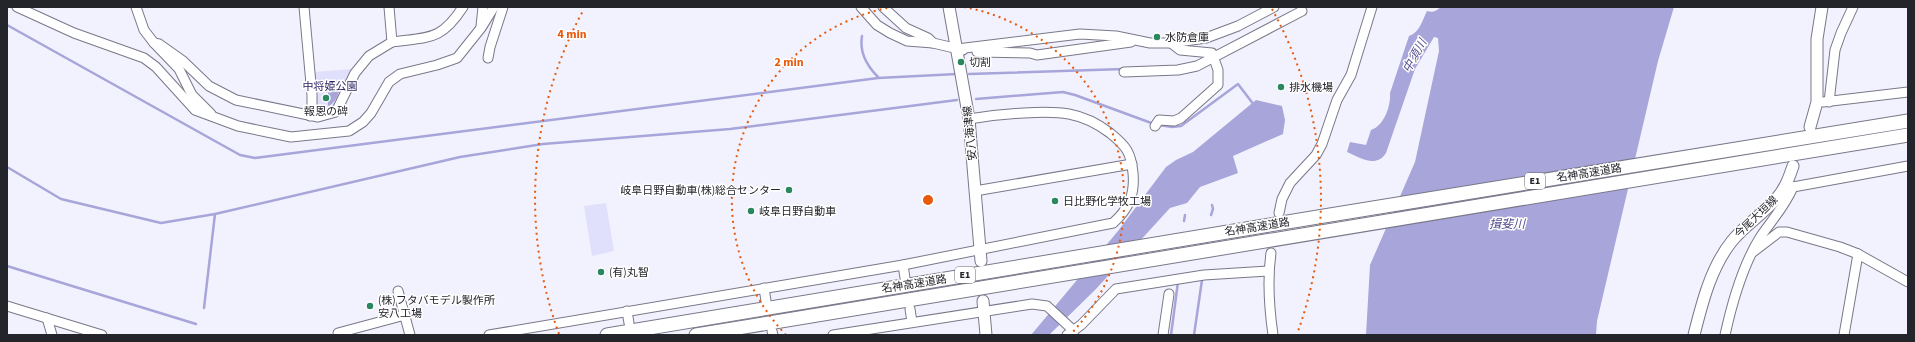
<svg xmlns="http://www.w3.org/2000/svg" width="1915" height="342" font-family="'Source Sans 3','Noto Sans JP',sans-serif">
	<style>
		.green { fill: #e0e0fc }
		.water { fill: #a7a5d9 }
		.lines { fill: none; stroke-linecap: round; stroke-linejoin: round }
		.stream { stroke: #a7a5d9; stroke-width: 2.5 }
		.minor-casing { stroke: #787889; stroke-width: 11 }
		.major-casing { stroke: #787889; stroke-width: 13 }
		.highway-casing { stroke: #787889; stroke-width: 15 }
		.minor { stroke: #fff; stroke-width: 9 }
		.major { stroke: #fff; stroke-width: 11 }
		.highway { stroke: #fff; stroke-width: 13 }
		.ring { fill: none; stroke: #e8590c; stroke-width: 2; stroke-dasharray: 2 4 }
		.poi-dot { fill: #2a875f; stroke: #fff; stroke-width: 1.5 }
		.labels { text-anchor: middle; dominant-baseline: central; stroke-width: 3; stroke-linejoin: round; paint-order: stroke }
		.shield { fill: #fff; stroke: #66666b; stroke-width: 1 }
		.shield-label { font-size: 10px; font-weight: bold; fill: #24242b }
		.poi-label { font-size: 11px; fill: #24242b; stroke: #fff; text-anchor: start }
		.park-label { font-size: 11px; fill: #2f2463; stroke: #fff }
		.street-label { font-size: 11px; fill: #24242b; stroke: #fff }
		.water-label { font-size: 12px; font-style: italic; fill: #544d8f; stroke: #fff }
		.centre { fill: #e8590c; stroke: #fff; stroke-width: 2 }
		.ring-label { font-size: 12px; text-anchor: middle; font-weight: bold; fill: #e8590c; stroke: #fff; stroke-width: 3; stroke-linejoin: round; paint-order: stroke }
	</style>
	<rect width="100%" height="100%" fill="#f2f2fe"/>
	<g class="green">
		<path d="M 351,69 L 346,90 L 334,110 L 326,112 L 317,111 L 314,72 Z"/>
		<path d="M 606,203 L 614,251 L 592,256 L 584,206 Z"/>
	</g>
	<g class="water">
		<path d="M 1441,7 L 1674,7 L 1658,61 L 1597,321 L 1596,335 L 1366,335 L 1370,265 L 1415,162 L 1439,51 L 1438,38 L 1434,37 L 1415,69 L 1386,153 C 1376,169 1359,157 1347,152 L 1350,142 L 1366,145 L 1371,130 C 1384,126 1391,106 1390,93 L 1409,36 C 1420,32 1422,21 1427,11 C 1433,13 1436,11 1441,7 Z"/>
		<path d="M 339,88 C 340,94 334,104 328,106 L 328,91 Z"/>
		<path d="M 1256,100 L 1282,106 L 1285,120 L 1283,134 L 1233,156 L 1238,173 L 1200,187 L 1187,203 L 1170,208 L 1096,289 L 1049,335 L 1031,335 L 1118,231 L 1166,167 L 1176,160 L 1193,152 Z"/>
	</g>
	<g class="lines">
		<g class="stream">
			<path d="M 7,25 L 240,155 L 255,158 L 878,78 L 957,74"/>
			<path d="M 862,36 C 859,53 867,66 878,77"/>
			<path d="M 969,74 L 1124,69"/>
			<path d="M 976,99 L 1063,92 L 1075,95 L 1154,124"/>
			<path d="M 1159,125 L 1172,127 L 1181,126 L 1238,84 L 1254,105"/>
			<path d="M 7,167 L 61,199 L 161,223 L 215,214 L 460,157 L 543,144 L 730,129 L 957,100"/>
			<path d="M 1211,215 L 1213,209 L 1212,205"/>
			<path d="M 1184,221 L 1185,215"/>
			<path d="M 7,266 L 196,324"/>
			<path d="M 204,308 L 215,214"/>
			<path d="M 1171,335 L 1178,282"/>
			<path d="M 1194,335 L 1202,280"/>
		</g>
		<defs>
			<g id="minor">
				<path d="M 17,7 L 74,33 L 144,58 L 156,67 L 195,110 L 238,126 L 291,137 L 349,131 L 363,122 L 371,113 L 389,82 L 400,74 L 437,65 L 457,58 L 481,28 L 494,7"/>
				<path d="M 136,7 L 144,30 L 154,43 L 179,69 L 192,95 L 211,114"/>
				<path d="M 304,7 L 312,95 L 312,109 L 310,116"/>
				<path d="M 861,7 L 877,25 L 890,33 L 907,41 L 933,43 L 963,50"/>
				<path d="M 883,7 L 906,28 L 928,38 L 933,43"/>
				<path d="M 481,26 L 483,7"/>
				<path d="M 392,42 C 429,37 441,41 463,7"/>
				<path d="M 154,43 L 159,44 L 183,61 L 209,86 L 236,100 L 318,117 L 336,112 L 355,73 L 369,56 L 392,42 L 389,7"/>
				<path d="M 957,49 L 1080,34 L 1116,36 L 1150,43 L 1171,43 L 1206,38 L 1238,26 L 1274,7"/>
				<path d="M 977,52 L 1030,53 L 1037,55 L 1131,42"/>
				<path d="M 488,58 L 490,47 L 503,7"/>
				<path d="M 1124,72 L 1178,70 L 1197,66 L 1302,11"/>
				<path d="M 1823,102 L 1908,92"/>
				<path d="M 1829,102 L 1835,50 L 1841,33 L 1853,7"/>
				<path d="M 1155,126 L 1159,120 L 1174,121 L 1181,118 L 1218,85 L 1218,70 L 1212,53 L 1180,50 L 1171,43"/>
				<path d="M 1788,185 L 1793,187 L 1908,166"/>
				<path d="M 975,191 L 1132,164"/>
				<path d="M 1279,213 L 1282,199 L 1290,183 L 1316,155 L 1322,144 L 1337,100 L 1351,75 L 1372,7"/>
				<path d="M 1753,252 L 1779,232 L 1787,232 L 1840,247 L 1858,254 L 1908,282"/>
				<path d="M 1271,253 C 1267,281 1269,307 1273,335"/>
				<path d="M 903,265 L 905,278"/>
				<path d="M 764,288 L 766,301"/>
				<path d="M 398,291 L 410,335"/>
				<path d="M 7,306 L 102,335"/>
				<path d="M 910,309 L 912,322"/>
				<path d="M 627,311 L 629,323"/>
				<path d="M 47,318 L 52,335"/>
				<path d="M 772,331 L 773,335"/>
				<path d="M 338,333 L 405,315"/>
				<path d="M 489,335 L 903,265 L 1113,223 C 1129,209 1135,194 1133,173 C 1131,152 1126,146 1110,133 C 1081,111 1058,111 1024,113 C 1005,114 987,116 969,119"/>
				<path d="M 833,335 L 1032,304 L 1047,306 L 1074,331"/>
				<path d="M 1067,335 L 1081,325 L 1116,289 L 1204,275 L 1268,271"/>
				<path d="M 1163,335 L 1169,294"/>
				<path d="M 1725,335 C 1732,303 1743,264 1761,236 C 1772,220 1785,206 1793,187"/>
				<path d="M 1844,335 L 1858,254"/>
			</g>
			<g id="major">
				<path d="M 949,7 L 969,119 L 981,261"/>
				<path d="M 1810,127 L 1817,102 L 1817,39 L 1822,7"/>
				<path d="M 983,301 L 986,335"/>
				<path d="M 1694,335 C 1702,303 1711,267 1732,241 C 1745,225 1763,214 1776,199 C 1785,189 1789,178 1793,166"/>
			</g>
			<g id="highway">
				<path d="M 607,335 L 1324,216 L 1908,121"/>
				<path d="M 696,335 L 1908,135"/>
			</g>
		</defs>
		<use href="#minor" class="minor-casing"/>
		<use href="#major" class="major-casing"/>
		<use href="#highway" class="highway-casing"/>
		<use href="#minor" class="minor"/>
		<use href="#major" class="major"/>
		<use href="#highway" class="highway"/>
	</g>
	<g class="ring">
		<path d="M786 335A196 196 0 0 1 892 7M964 7A196 196 0 0 1 1070 335"/>
		<path d="M559 334A393 393 0 0 1 584 9M1272 9A393 393 0 0 1 1297 334"/>
	</g>
	<g class="poi-dot">
		<circle cx="1157" cy="37" r="4"/>
		<circle cx="961" cy="62" r="4"/>
		<circle cx="1281" cy="87" r="4"/>
		<circle cx="326" cy="98" r="4"/>
		<circle cx="789" cy="190" r="4"/>
		<circle cx="1055" cy="201" r="4"/>
		<circle cx="751" cy="211" r="4"/>
		<circle cx="601" cy="272" r="4"/>
		<circle cx="370" cy="306" r="4"/>
	</g>
	<g class="labels">
		<g class="shield">
			<rect x="1525" y="173" width="20" height="16" rx="3"/>
			<rect x="955" y="267" width="20" height="16" rx="3"/>
		</g>
		<g class="shield-label">
			<text x="1535" y="181">E1</text>
			<text x="965" y="275">E1</text>
		</g>
		<g class="poi-label">
			<text x="1165" y="37">水防倉庫</text>
			<text x="969" y="62">切割</text>
			<text x="1289" y="87">排水機場</text>
			<text x="326" y="111" text-anchor="middle">報恩の碑</text>
			<text x="781" y="190" text-anchor="end">岐阜日野自動車(株)総合センター</text>
			<text x="1063" y="201">日比野化学牧工場</text>
			<text x="759" y="211">岐阜日野自動車</text>
			<text x="609" y="272">(有)丸智</text>
			<text x="378" y="300">(株)フタバモデル製作所<tspan x="378" dy="13">安八工場</tspan></text>
		</g>
		<g class="park-label">
			<text x="330" y="86">中将姫公園</text>
		</g>
		<g class="street-label">
			<text transform="translate(970 133) rotate(-96)">安八海津線</text>
			<text transform="translate(1589 173) rotate(-9)">名神高速道路</text>
			<text transform="translate(1756 217) rotate(-44)">今尾大垣線</text>
			<text transform="translate(1257 227) rotate(-9)">名神高速道路</text>
			<text transform="translate(914 284) rotate(-9)">名神高速道路</text>
		</g>
		<g class="water-label">
			<text transform="translate(1415 56) rotate(-61)">中須川</text>
			<text x="1507" y="224">揖斐川</text>
		</g>
	</g>
	<circle cx="928" cy="200" r="6" class="centre"/>
	<g class="ring-label">
		<text x="572" y="38">4 min</text>
		<text x="789" y="66">2 min</text>
	</g>
	<rect width="1915" height="342" fill="none" stroke="#24242b" stroke-width="16"/>
</svg>
